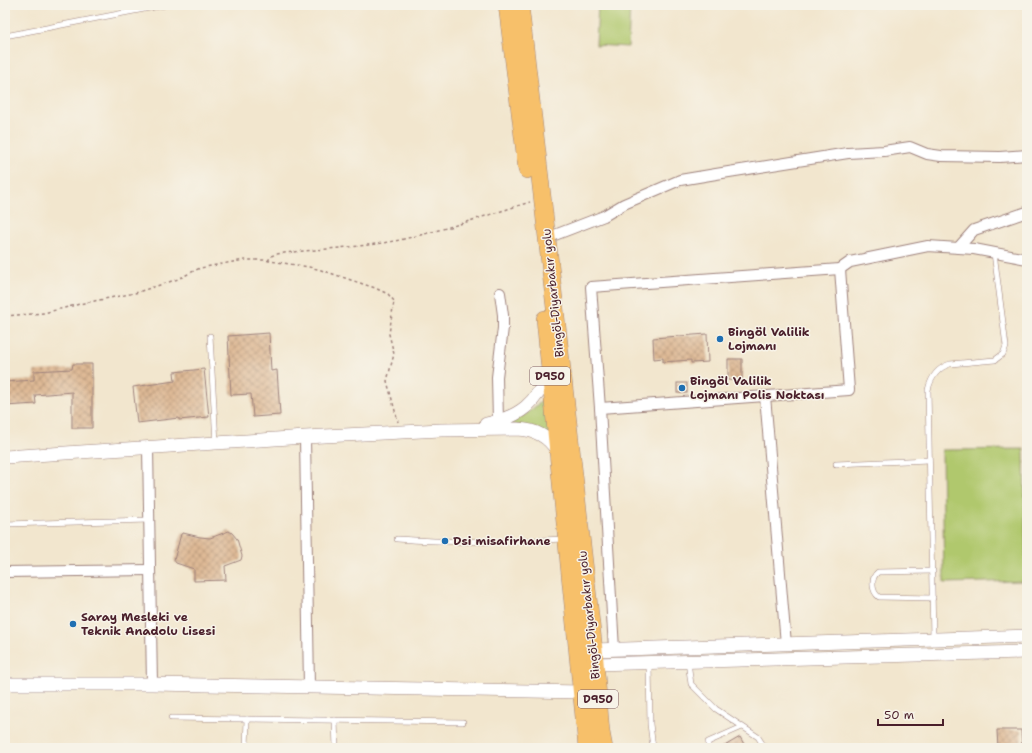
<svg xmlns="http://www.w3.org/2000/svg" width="1032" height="753" font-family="'Shantell Sans',sans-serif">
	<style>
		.grass { fill: #b0c86d; stroke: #7d744c }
		.building { fill: url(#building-cross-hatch) }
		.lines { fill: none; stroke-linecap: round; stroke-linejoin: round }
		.service-casing { stroke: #9e827c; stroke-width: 6 }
		.minor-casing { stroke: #9e827c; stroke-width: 12 }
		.tertiary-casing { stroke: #9e827c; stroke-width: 14 }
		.primary-casing { stroke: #9e827c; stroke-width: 18 }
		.path { stroke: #9e827c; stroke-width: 1.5; stroke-dasharray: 3 3; stroke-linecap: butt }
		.service { stroke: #fff; stroke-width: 5 }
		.minor { stroke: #fff; stroke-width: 10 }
		.tertiary { stroke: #fff; stroke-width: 13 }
		.primary { stroke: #f7c06b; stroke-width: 17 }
		.poi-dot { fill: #1f6fb2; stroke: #f7f3e8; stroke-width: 1.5 }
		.labels { text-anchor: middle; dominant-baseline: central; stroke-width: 3; stroke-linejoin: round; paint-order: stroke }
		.shield { fill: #f7f3e8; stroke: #7e5f64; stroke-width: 1 }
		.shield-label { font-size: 11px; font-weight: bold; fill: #4a1f2b }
		.street-label { font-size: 12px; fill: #4a1f2b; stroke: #f7f3e8 }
		.poi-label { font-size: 12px; font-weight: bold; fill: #4a1f2b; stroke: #f7f3e8; text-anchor: start }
	</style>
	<defs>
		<pattern id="building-cross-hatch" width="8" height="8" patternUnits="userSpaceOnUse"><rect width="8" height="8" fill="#deb995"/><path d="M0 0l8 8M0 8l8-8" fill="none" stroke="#b6967a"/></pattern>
	</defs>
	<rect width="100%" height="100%" fill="#f7f3e8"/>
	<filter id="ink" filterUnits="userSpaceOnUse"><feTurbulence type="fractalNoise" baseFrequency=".025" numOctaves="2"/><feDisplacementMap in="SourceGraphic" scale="8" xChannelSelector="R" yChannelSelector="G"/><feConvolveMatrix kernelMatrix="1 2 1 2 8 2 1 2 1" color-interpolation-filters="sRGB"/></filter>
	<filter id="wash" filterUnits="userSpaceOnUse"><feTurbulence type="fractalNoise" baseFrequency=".012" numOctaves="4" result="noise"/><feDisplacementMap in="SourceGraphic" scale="16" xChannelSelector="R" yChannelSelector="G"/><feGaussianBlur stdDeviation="0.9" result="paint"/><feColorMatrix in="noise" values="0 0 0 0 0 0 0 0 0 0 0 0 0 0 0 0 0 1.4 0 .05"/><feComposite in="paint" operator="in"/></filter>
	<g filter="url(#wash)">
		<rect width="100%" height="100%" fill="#f2e6ce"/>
		<g class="grass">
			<path d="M 598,5 L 630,5 L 628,47 L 596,45 Z"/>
			<path d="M 547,397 L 551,435 L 509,423 L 526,414 Z"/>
			<path d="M 1024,449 L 1026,581 L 944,583 L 942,450 Z"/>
		</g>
		<g id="blocks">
			<g class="building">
				<path d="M 269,333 L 271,371 L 277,370 L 280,415 L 253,417 L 251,394 L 231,395 L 228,336 Z"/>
				<path d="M 707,334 L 708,362 L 691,363 L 691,360 L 663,362 L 663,358 L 654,359 L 653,338 Z"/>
				<path d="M 728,359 L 742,359 L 742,381 L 728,380 Z"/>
				<path d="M 73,364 L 92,364 L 92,428 L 72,428 L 72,392 L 35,395 L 36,404 L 5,406 L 5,382 L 34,380 L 34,371 L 72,369 Z"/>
				<path d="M 204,369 L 209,417 L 179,420 L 179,418 L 137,423 L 133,387 L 175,381 L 174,372 Z"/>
				<rect x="677" y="383" width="10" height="10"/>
				<path d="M 229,531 L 232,533 L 237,539 L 242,556 L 241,560 L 225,566 L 226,580 L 194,581 L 194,569 L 176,563 L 174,560 L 181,534 L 183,533 L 200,537 L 210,538 Z"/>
				<path d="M 997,730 L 1021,730 L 1022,748 L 998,748 Z"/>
				<path d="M 740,737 L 746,748 L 721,748 Z"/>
			</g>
		</g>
	</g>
	<g filter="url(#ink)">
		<use href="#blocks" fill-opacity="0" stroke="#9e827c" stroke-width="1"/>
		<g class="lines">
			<defs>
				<g id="service">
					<path d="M 5,36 L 165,5"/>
					<path d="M 210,336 L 216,443"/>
					<path d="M 836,464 L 929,460"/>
					<path d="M 5,524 L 149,520"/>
					<path d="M 397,539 C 453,543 508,542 563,539"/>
					<path d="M 933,571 L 878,572 C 870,578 872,592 879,597 L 933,598"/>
					<path d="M 933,638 L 928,390 C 931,377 937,368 950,364 L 995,360 L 1003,354 L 1006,346 L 994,253"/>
					<path d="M 688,662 L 691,684 L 716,709 L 758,737 L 765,748"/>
					<path d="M 649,664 L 650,724 L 653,748"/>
					<path d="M 171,718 L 463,722"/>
					<path d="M 335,720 L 336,748"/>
					<path d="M 246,748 L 247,719"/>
					<path d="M 708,748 L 708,742 L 742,727"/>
				</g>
				<g id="minor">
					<path d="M 547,238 L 604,216 L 624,204 L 680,180 L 716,174 L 848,153 L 884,151 L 910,147 L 927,154 L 941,156 L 1000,157 L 1027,155"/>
					<path d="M 958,248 L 974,230 L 1027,212"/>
					<path d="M 765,396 L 786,644"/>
					<path d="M 600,408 L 849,390 L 840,269"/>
					<path d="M 498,421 L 497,377 L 503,328 L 503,315 L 500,293"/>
					<path d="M 305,437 L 309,687"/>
					<path d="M 148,448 L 152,684"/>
					<path d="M 5,572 L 150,570"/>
					<path d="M 614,649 L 600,408 L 591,287 L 840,269 L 850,262 L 928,246 L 974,249 L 1027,259"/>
				</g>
				<g id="tertiary">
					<path d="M 486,424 C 521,417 536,403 550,371"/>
					<path d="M 5,457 L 305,437 L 441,430 L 517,429 C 536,430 548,436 558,452"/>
					<path d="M 594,650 L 1027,636"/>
					<path d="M 595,664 L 1027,652"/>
					<path d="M 5,684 L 152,684 L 581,692"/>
				</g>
				<g id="primary">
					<path d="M 507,5 L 527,170"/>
					<path d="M 520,5 L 547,238 L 594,650 L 601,732 L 604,748"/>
					<path d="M 545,319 L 587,748"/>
				</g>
			</defs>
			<use href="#service" class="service-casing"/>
			<use href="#minor" class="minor-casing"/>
			<use href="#tertiary" class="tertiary-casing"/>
			<use href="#primary" class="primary-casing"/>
			<g class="path">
				<path d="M 268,261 L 271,256 L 276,254 C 316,249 355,248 395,241 C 441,231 485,216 530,202"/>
				<path d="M 5,316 L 44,313 L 84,303 L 135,293 L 178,279 L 200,268 L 244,260 L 264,260 L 309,267 L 321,270 L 375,288 L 388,294 L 394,301 L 389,334 L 394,354 L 387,381 L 398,422"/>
			</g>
			<use href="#service" class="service"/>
			<use href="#minor" class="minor"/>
			<use href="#tertiary" class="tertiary"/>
			<use href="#primary" class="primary"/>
		</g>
	</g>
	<g class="poi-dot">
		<circle cx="720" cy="339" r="4"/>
		<circle cx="682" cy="388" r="4"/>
		<circle cx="445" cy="541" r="4"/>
		<circle cx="73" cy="624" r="4"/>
	</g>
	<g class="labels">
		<g class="shield">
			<rect x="530" y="367" width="40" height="18" rx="3"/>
			<rect x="578" y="690" width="40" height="18" rx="3"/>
		</g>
		<g class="shield-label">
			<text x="550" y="376">D950</text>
			<text x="598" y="699">D950</text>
		</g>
		<g class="street-label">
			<text transform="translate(553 293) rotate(-96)">Bingöl-Diyarbakır yolu</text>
			<text transform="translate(589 615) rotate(-96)">Bingöl-Diyarbakır yolu</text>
		</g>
		<g class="poi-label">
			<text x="728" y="332">Bingöl Valilik<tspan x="728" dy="14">Lojmanı</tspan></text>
			<text x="690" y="381">Bingöl Valilik<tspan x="690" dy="14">Lojmanı Polis Noktası</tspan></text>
			<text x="453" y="541">Dsi misafirhane</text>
			<text x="81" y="617">Saray Mesleki ve<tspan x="81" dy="14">Teknik Anadolu Lisesi</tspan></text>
		</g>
	</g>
	<rect width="1032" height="753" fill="none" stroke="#f7f3e8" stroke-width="20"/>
	<path d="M878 719v6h65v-6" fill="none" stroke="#4a1f2b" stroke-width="2"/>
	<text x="884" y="719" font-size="12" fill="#4a1f2b" stroke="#f7f3e8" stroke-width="3" paint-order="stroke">50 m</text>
</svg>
